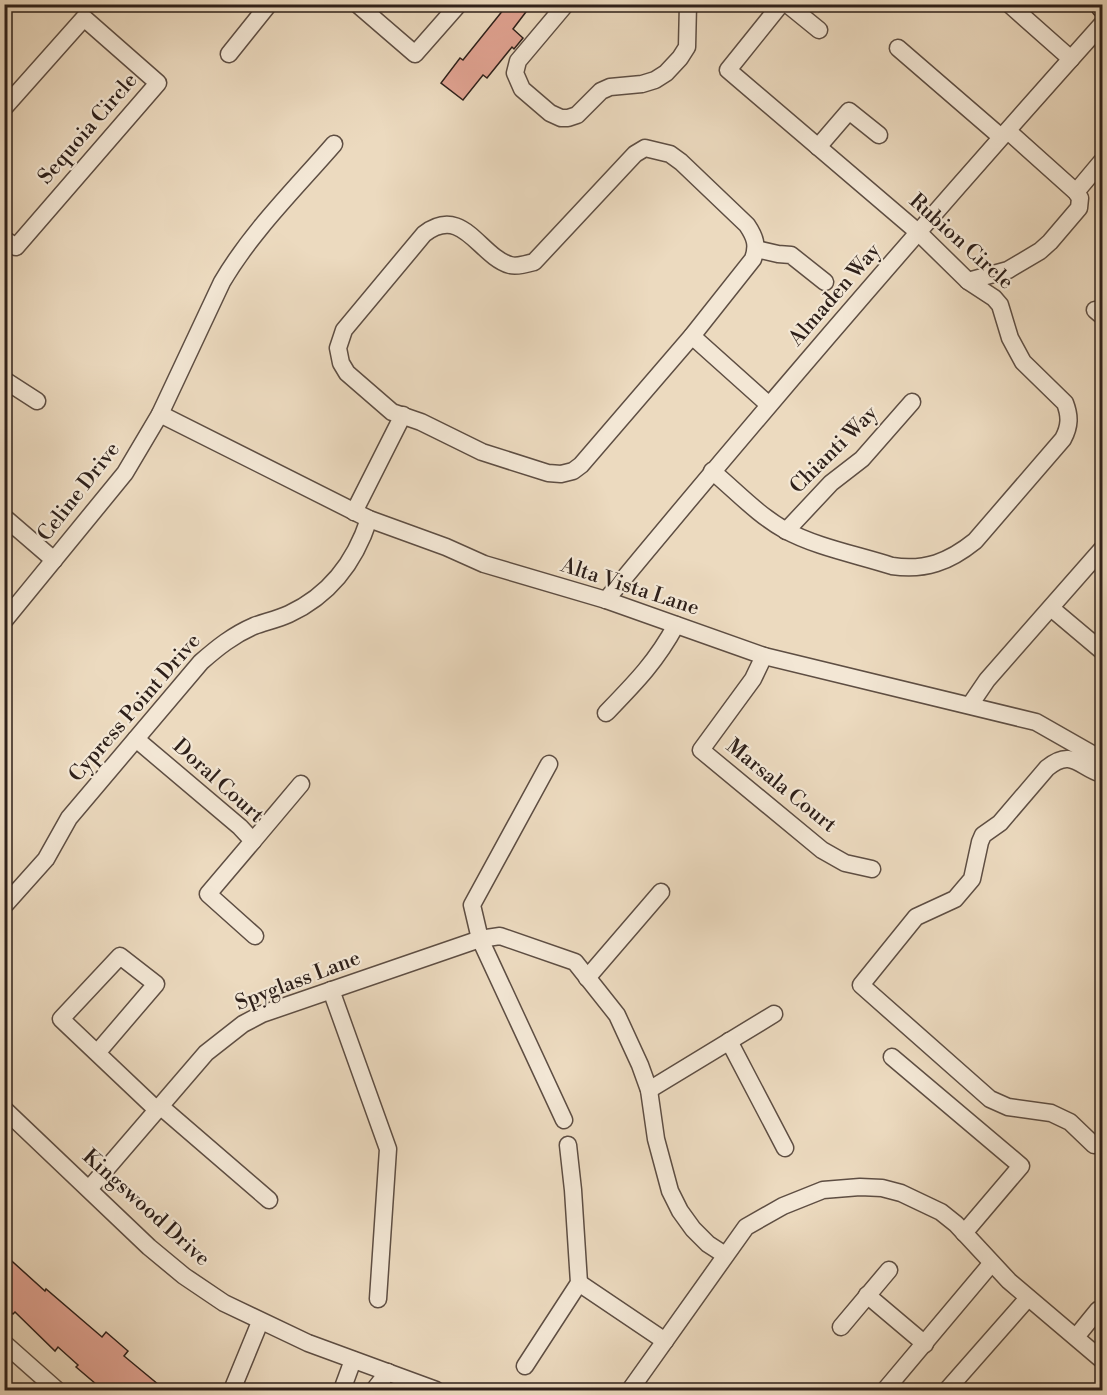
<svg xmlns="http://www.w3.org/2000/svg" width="1107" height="1395" font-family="'Libre Bodoni',serif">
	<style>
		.building { fill: #e1a392; stroke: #2e201a; stroke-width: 1.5 }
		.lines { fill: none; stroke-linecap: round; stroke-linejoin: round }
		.minor-casing { stroke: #5e4e43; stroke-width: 19 }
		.major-casing { stroke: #2e201a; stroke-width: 23 }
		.minor { stroke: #f3e7d5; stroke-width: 16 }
		.major { stroke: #ecdabf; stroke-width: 21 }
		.labels { text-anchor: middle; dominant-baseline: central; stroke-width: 4.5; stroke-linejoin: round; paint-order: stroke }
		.street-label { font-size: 21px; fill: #2e201a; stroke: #f3e7d5 }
	</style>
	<rect width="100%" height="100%" fill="#ecdabf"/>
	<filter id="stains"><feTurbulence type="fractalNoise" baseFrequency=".00333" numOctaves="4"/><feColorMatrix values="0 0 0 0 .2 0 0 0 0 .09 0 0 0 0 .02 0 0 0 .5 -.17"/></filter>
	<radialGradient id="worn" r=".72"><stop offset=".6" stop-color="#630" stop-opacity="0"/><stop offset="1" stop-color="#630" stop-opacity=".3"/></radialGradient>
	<g class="building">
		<path d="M 508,4 L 532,4 L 513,29 L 523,38 L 514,49 L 512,47 L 487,78 L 483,75 L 463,100 L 441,83 L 460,58 L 463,60 Z"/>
		<path d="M 4,1254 L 45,1291 L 46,1289 L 102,1337 L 106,1332 L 128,1351 L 124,1356 L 165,1390 L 103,1390 L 76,1367 L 78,1365 L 58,1347 L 55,1351 L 15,1312 L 13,1314 L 4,1307 Z"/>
	</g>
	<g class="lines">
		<defs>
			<g id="minor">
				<path d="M 357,4 L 415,54 L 459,4"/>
				<path d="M 566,4 L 518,61 L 515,73 L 522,89 L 550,113 L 561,118 L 568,118 L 577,115 L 601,91 L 610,87 L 642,84 L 655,80 L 666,73 L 680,58 L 687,47 L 688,4"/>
				<path d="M 787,4 L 819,30"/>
				<path d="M 1009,4 L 1071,59"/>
				<path d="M 898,48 L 1001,137"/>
				<path d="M 229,54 L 269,4"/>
				<path d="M 4,108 L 84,18 L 158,83 L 16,247 L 4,239"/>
				<path d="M 818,147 L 849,111 L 879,135"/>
				<path d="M 645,148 L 670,154 L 681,162 L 747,225 C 755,237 758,245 753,259 L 692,336 L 581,465 L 573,471 L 561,474 L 548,473 L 482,452 L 421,422 L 392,412 L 347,373 L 341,363 L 338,348 L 344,330 L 424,234 C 463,204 479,256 510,265 C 517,267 527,264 534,262 L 635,154 Z"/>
				<path d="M 1076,192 L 1102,161"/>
				<path d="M 756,249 L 778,254 L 791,255 L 825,282"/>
				<path d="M 968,281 L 1008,270 L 1040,251 L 1050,242 L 1079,208 L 1080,198 L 1076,192 L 1008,131"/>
				<path d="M 1095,310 L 1102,316"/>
				<path d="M 692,336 L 769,405"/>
				<path d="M 4,383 L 6,381 L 37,401"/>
				<path d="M 160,414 L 369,519 L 446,547 L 484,564 L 606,600 L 764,656 L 1036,722 L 1101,759"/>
				<path d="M 712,471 C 736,491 758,515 785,530 C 816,547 858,555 892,566 C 925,571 949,562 975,541 L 1063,439 C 1070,426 1070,416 1065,403 L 1023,362 L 1010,338 L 1000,305 L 994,298 L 968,281 L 919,233 L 728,70 L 781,4"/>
				<path d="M 354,512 L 403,415"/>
				<path d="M 4,517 L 54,560"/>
				<path d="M 786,531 L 831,483 L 862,459 L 912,402"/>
				<path d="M 606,600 C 767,405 933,213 1102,24"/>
				<path d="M 1051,608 L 1102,651"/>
				<path d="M 4,621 L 125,473 L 160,414 L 222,282 C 252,231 295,189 334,144"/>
				<path d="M 764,656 L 753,679 L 701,750 L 822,850 L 845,863 L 872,869"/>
				<path d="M 970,705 L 987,680 L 1102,549"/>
				<path d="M 606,713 C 635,683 656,662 676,625"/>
				<path d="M 136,739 L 240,827 L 253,841 L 208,894 L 255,936"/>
				<path d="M 549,764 L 472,905 L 480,939 L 564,1120"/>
				<path d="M 253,841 L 301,784"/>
				<path d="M 4,906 L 46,859 L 69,818 L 201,662 C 217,648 233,635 254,626 C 265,622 278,619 289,614 C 330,595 355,562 369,519"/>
				<path d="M 587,978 L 661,892"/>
				<path d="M 331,990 L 388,1149 L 378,1299"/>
				<path d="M 729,1041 L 785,1148"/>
				<path d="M 97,1053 L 156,984 L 120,956 L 61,1019 L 157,1110"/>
				<path d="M 892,1057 L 1021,1166 L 964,1233"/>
				<path d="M 649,1090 L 774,1014"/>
				<path d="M 160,1106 L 269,1200"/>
				<path d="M 4,1109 L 149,1247 L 184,1276 L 224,1303 L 308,1343 L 436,1390"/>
				<path d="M 1094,1145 L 1070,1122 L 1051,1113 L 1008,1107 L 990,1099 L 861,985 L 916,917 L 955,899 L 972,879 L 980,842 L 983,835 L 1000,823 L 1047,768 C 1072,747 1080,768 1102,774"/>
				<path d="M 89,1189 L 206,1053 L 243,1024 L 262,1014 L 480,939 L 500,936 L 575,962 L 617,1015 L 640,1065 L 649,1090 L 656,1139 L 670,1191 L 680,1211 L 693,1229 L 708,1244 L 725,1255"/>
				<path d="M 579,1283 L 665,1341"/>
				<path d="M 867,1295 L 925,1344"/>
				<path d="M 841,1327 L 889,1270"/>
				<path d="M 1076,1337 L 1098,1310"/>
				<path d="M 4,1343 L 57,1390"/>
				<path d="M 525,1366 L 579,1283 L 573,1190 L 568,1145"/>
				<path d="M 232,1390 L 260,1322"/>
				<path d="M 342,1390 L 353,1360"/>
				<path d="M 374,1390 L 388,1372"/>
				<path d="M 630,1390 L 746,1227 L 783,1206 L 823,1190 L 860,1187 L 882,1188 L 901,1193 L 941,1212 L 956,1224 L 1009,1281 L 1102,1360"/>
				<path d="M 885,1390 L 991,1264"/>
				<path d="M 947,1390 L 1028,1298"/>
			</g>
			<path id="major" d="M 1100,4 L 1102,7"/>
		</defs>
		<use href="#minor" class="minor-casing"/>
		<use href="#major" class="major-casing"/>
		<use href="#minor" class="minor"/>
		<use href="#major" class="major"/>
	</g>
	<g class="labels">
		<g class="street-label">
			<text transform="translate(88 129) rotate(-49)">Sequoia Circle</text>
			<text transform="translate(961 242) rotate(42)">Rubion Circle</text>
			<text transform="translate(835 295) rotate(-49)">Almaden Way</text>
			<text transform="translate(834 450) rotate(-45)">Chianti Way</text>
			<text transform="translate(79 492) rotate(-52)">Celine Drive</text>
			<text transform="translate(630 587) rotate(18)">Alta Vista Lane</text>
			<text transform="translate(135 708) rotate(-49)">Cypress Point Drive</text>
			<text transform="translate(218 781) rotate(42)">Doral Court</text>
			<text transform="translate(781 786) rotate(39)">Marsala Court</text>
			<text transform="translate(298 981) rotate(-21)">Spyglass Lane</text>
			<text transform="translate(146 1208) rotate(42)">Kingswood Drive</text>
		</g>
	</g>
	<rect width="1107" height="1395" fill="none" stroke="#ecdabf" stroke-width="24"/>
	<rect x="6" y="6" width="1095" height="1383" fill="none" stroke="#2e201a" stroke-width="3"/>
	<rect x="12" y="12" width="1083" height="1371" fill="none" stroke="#2e201a" stroke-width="1.5"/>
	<rect width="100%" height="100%" filter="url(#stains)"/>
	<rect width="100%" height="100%" fill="url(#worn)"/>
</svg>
